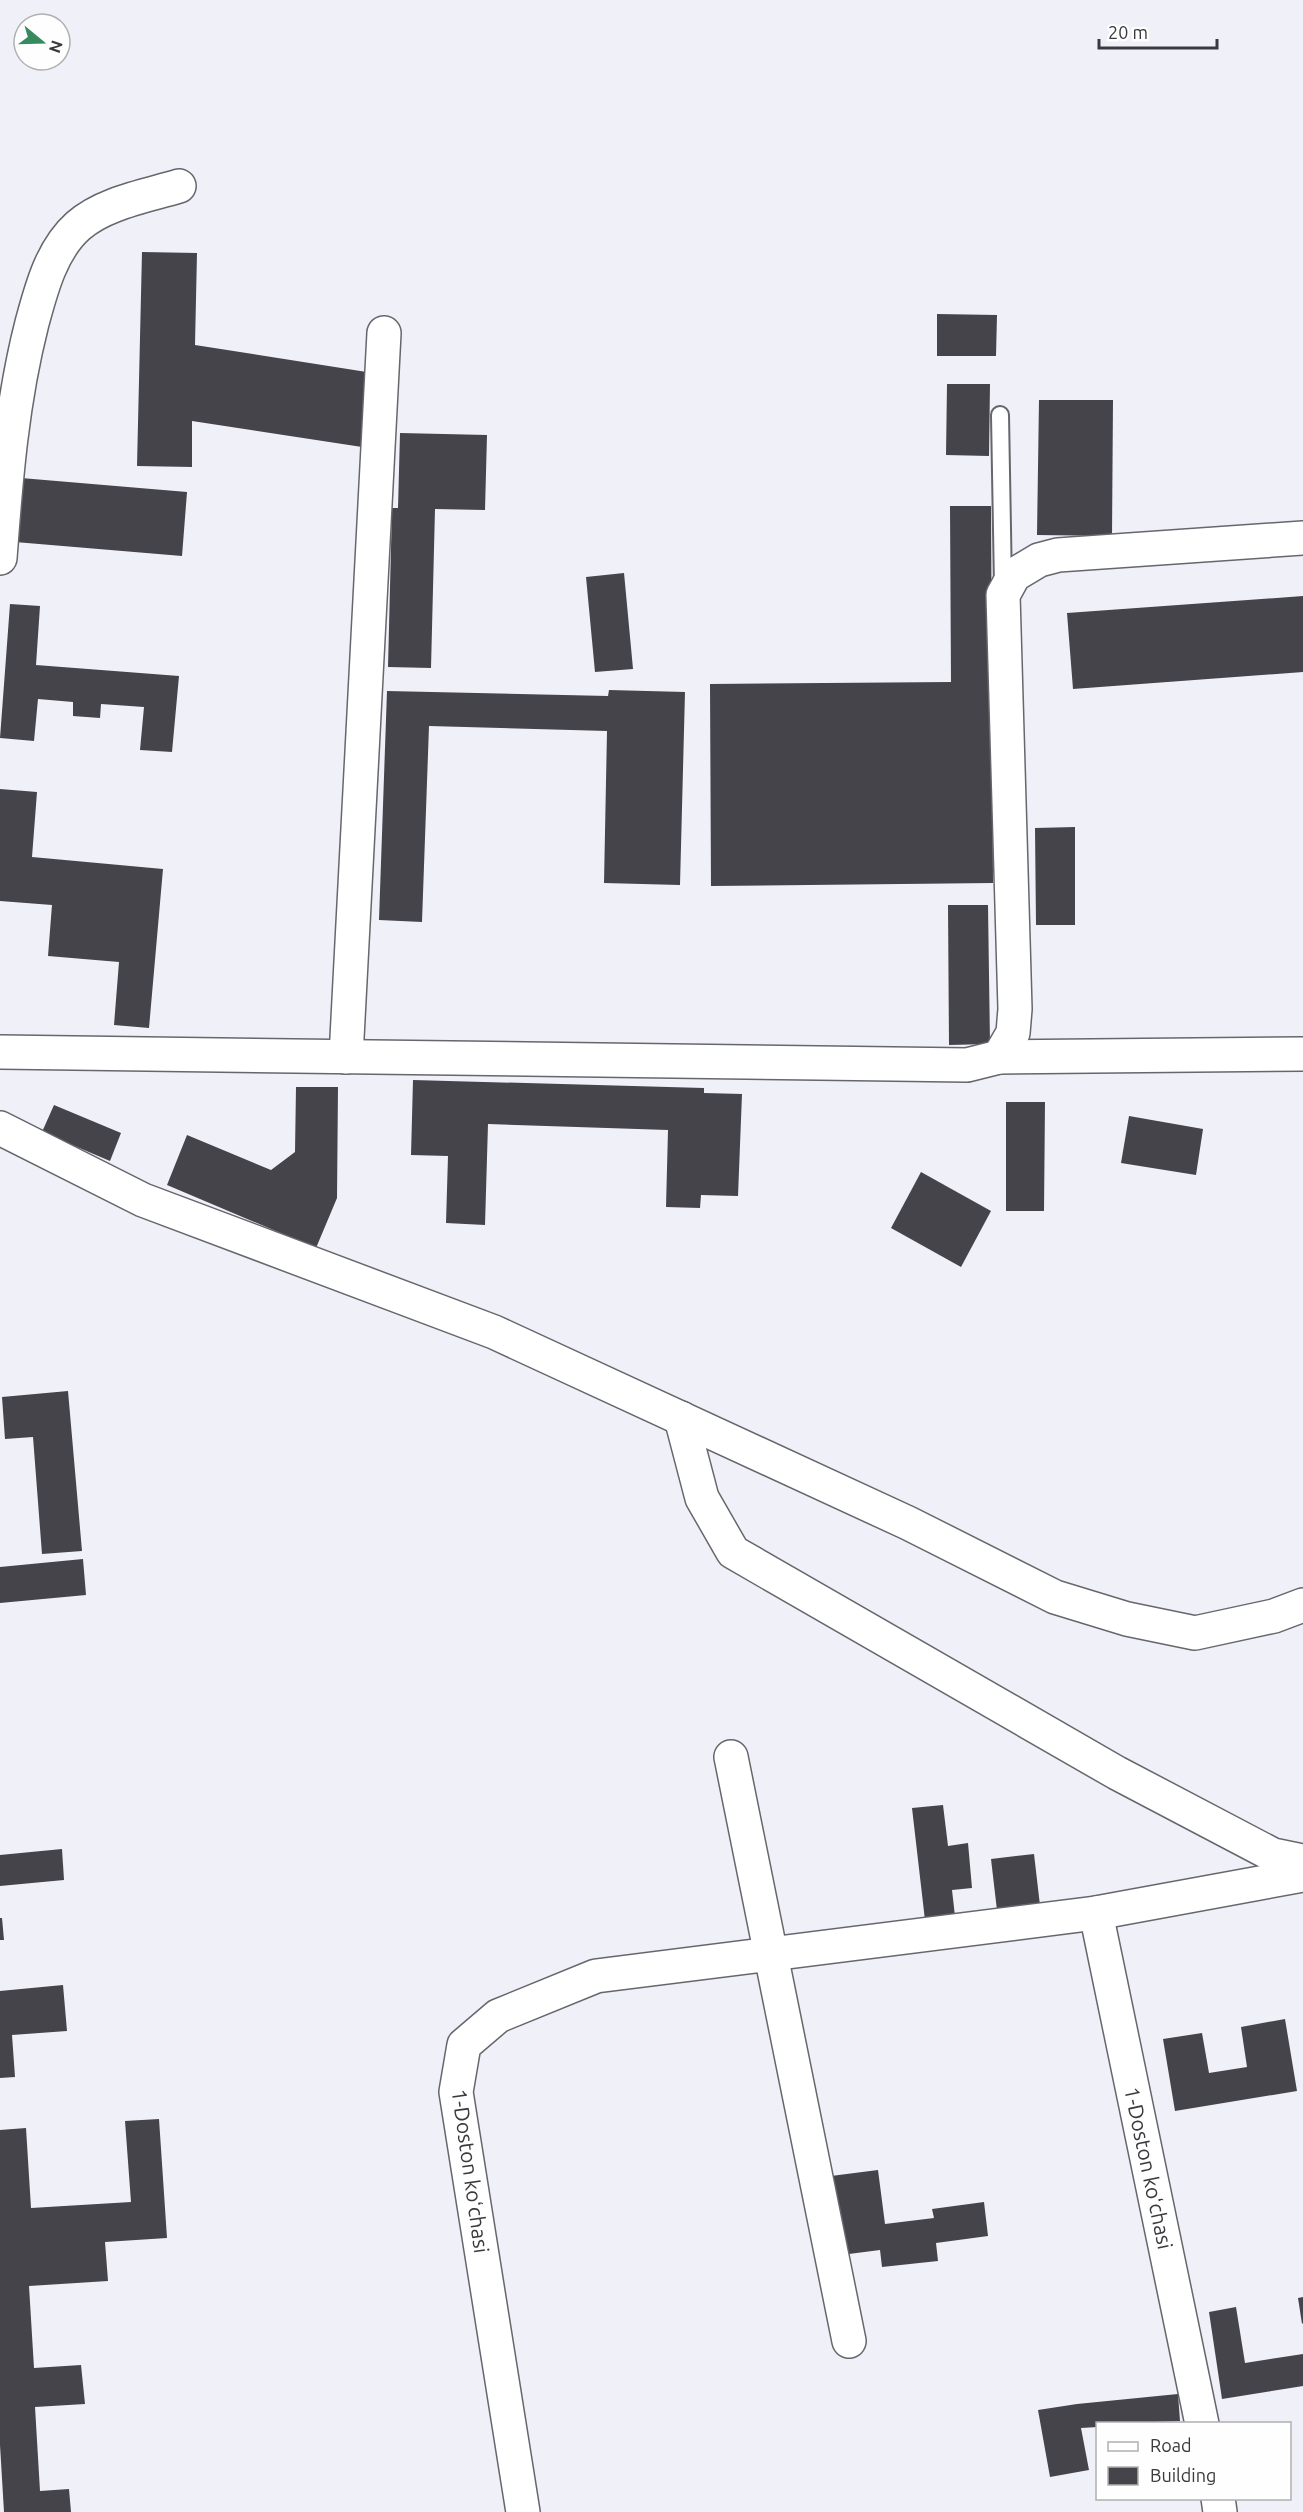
<svg xmlns="http://www.w3.org/2000/svg" width="1303" height="2512" font-family="Ubuntu,sans-serif">
	<style>
		.building { fill: #45444b }
		.lines { fill: none; stroke-linecap: round; stroke-linejoin: round }
		.service-casing { stroke: #66666d; stroke-width: 20 }
		.minor-casing { stroke: #66666d; stroke-width: 36 }
		.service { stroke: #fff; stroke-width: 16 }
		.minor { stroke: #fff; stroke-width: 33 }
		.labels { text-anchor: middle; dominant-baseline: central; stroke-width: 6; stroke-linejoin: round; paint-order: stroke }
		.street-label { font-size: 21px; fill: #3a3a3e; stroke: #fefefe }
	</style>
	<rect width="100%" height="100%" fill="#f0f0f8"/>
	<g class="building">
		<path d="M 142,252 L 197,253 L 195,345 L 373,373 L 362,447 L 192,421 L 192,467 L 137,466 Z"/>
		<path d="M 937,314 L 997,315 L 996,356 L 937,356 Z"/>
		<path d="M 947,384 L 990,384 L 989,456 L 946,455 Z"/>
		<path d="M 1039,400 L 1113,400 L 1112,536 L 1037,535 Z"/>
		<path d="M 400,433 L 487,435 L 485,510 L 435,509 L 431,668 L 388,667 L 392,508 L 398,508 Z"/>
		<path d="M 21,478 L 187,492 L 182,556 L 15,542 Z"/>
		<path d="M 950,506 L 991,506 L 993,883 L 711,886 L 710,684 L 951,682 Z"/>
		<path d="M 624,573 L 633,669 L 595,672 L 586,577 Z"/>
		<path d="M 1303,596 L 1303,672 L 1073,689 L 1067,613 Z"/>
		<path d="M 10,604 L 40,606 L 36,665 L 179,676 L 172,752 L 140,750 L 144,707 L 101,704 L 100,718 L 73,716 L 73,702 L 38,699 L 34,741 L 0,738 Z"/>
		<path d="M 609,690 L 685,692 L 680,885 L 604,883 L 607,731 L 429,726 L 422,922 L 379,920 L 387,691 L 608,696 Z"/>
		<path d="M 0,789 L 37,792 L 32,857 L 163,869 L 149,1028 L 114,1025 L 119,962 L 48,956 L 52,905 L 0,901 Z"/>
		<path d="M 1075,827 L 1075,925 L 1036,925 L 1035,828 Z"/>
		<path d="M 948,905 L 988,905 L 990,1044 L 949,1045 Z"/>
		<path d="M 413,1080 L 704,1088 L 704,1093 L 742,1094 L 738,1196 L 701,1195 L 700,1208 L 666,1207 L 668,1130 L 488,1124 L 485,1225 L 446,1223 L 448,1156 L 411,1155 Z"/>
		<path d="M 296,1087 L 338,1087 L 337,1198 L 316,1248 L 167,1185 L 187,1135 L 271,1170 L 295,1152 Z"/>
		<path d="M 1006,1102 L 1045,1102 L 1044,1211 L 1006,1211 Z"/>
		<path d="M 54,1105 L 121,1133 L 110,1161 L 42,1132 Z"/>
		<path d="M 1129,1116 L 1203,1129 L 1196,1175 L 1121,1163 Z"/>
		<path d="M 921,1172 L 991,1211 L 961,1267 L 891,1228 Z"/>
		<path d="M 68,1391 L 82,1551 L 42,1554 L 33,1437 L 5,1439 L 2,1397 Z"/>
		<path d="M 83,1559 L 86,1595 L 0,1603 L 0,1567 Z"/>
		<path d="M 943,1805 L 948,1846 L 968,1843 L 972,1888 L 952,1890 L 956,1925 L 926,1929 L 912,1808 Z"/>
		<path d="M 62,1849 L 64,1880 L 0,1886 L 0,1855 Z"/>
		<path d="M 1034,1854 L 1041,1914 L 998,1919 L 991,1859 Z"/>
		<path d="M 0,1918 L 2,1918 L 4,1940 L 0,1940 Z"/>
		<path d="M 63,1985 L 67,2031 L 12,2035 L 15,2077 L 0,2078 L 0,1991 Z"/>
		<path d="M 1285,2019 L 1297,2091 L 1175,2111 L 1163,2039 L 1202,2033 L 1209,2073 L 1247,2067 L 1241,2027 Z"/>
		<path d="M 159,2119 L 167,2238 L 105,2242 L 108,2281 L 29,2286 L 34,2368 L 81,2365 L 85,2404 L 35,2407 L 40,2491 L 69,2489 L 71,2512 L 4,2512 L 0,2445 L 0,2130 L 26,2128 L 31,2208 L 131,2202 L 125,2121 Z"/>
		<path d="M 878,2170 L 885,2224 L 934,2218 L 932,2209 L 984,2202 L 988,2236 L 936,2243 L 938,2261 L 882,2267 L 880,2250 L 841,2255 L 831,2176 Z"/>
		<path d="M 1303,2297 L 1303,2323 L 1302,2324 L 1298,2298 Z"/>
		<path d="M 1236,2307 L 1245,2363 L 1303,2354 L 1303,2386 L 1222,2399 L 1209,2312 Z"/>
		<path d="M 1178,2394 L 1180,2421 L 1098,2424 L 1098,2427 L 1081,2428 L 1089,2470 L 1050,2477 L 1038,2410 L 1077,2404 Z"/>
	</g>
	<g class="lines">
		<defs>
			<path id="service" d="M 1000,415 L 1003,586"/>
			<g id="minor">
				<path d="M 0,558 C 6,478 12,401 32,323 C 41,290 51,250 78,226 C 104,203 146,196 179,186"/>
				<path d="M 0,1052 L 967,1065 L 999,1057 L 1013,1033 L 1015,1009 L 1003,595 L 1014,575 L 1039,560 L 1058,555 L 1303,538"/>
				<path d="M 346,1057 L 384,333"/>
				<path d="M 999,1057 L 1303,1054"/>
				<path d="M 0,1128 L 143,1200 L 494,1332 L 908,1523 L 1055,1597 L 1127,1619 L 1195,1633 L 1274,1616 L 1303,1605"/>
				<path d="M 681,1418 L 702,1498 L 733,1552 L 1117,1773 L 1273,1855 L 1303,1861"/>
				<path d="M 731,1757 L 849,2341"/>
				<path d="M 1096,1913 L 1202,2424"/>
				<path d="M 1218,2498 L 1220,2512"/>
				<path d="M 523,2512 L 456,2092 L 464,2045 L 498,2016 L 596,1976 L 1096,1913 L 1303,1875"/>
			</g>
		</defs>
		<use href="#service" class="service-casing"/>
		<use href="#minor" class="minor-casing"/>
		<use href="#service" class="service"/>
		<use href="#minor" class="minor"/>
	</g>
	<g class="labels">
		<g class="street-label">
			<text transform="translate(1149 2168) rotate(78)">1-Doston koʻchasi</text>
			<text transform="translate(471 2171) rotate(82)">1-Doston koʻchasi</text>
		</g>
	</g>
	<rect x="1096" y="2422" width="195" height="78" fill="#fefefe" stroke="#b0b0b1" stroke-width="1.5"/>
	<rect x="1108" y="2442" width="30" height="9" fill="#ffffff" stroke="#b0b0b1" stroke-width="1.5"/>
	<text x="1150" y="2452" font-size="18" fill="#3a3a3e">Road</text>
	<rect x="1108" y="2467" width="30" height="18" fill="#45444b" stroke="#b0b0b1" stroke-width="1.5"/>
	<text x="1150" y="2482" font-size="18" fill="#3a3a3e">Building</text>
	<g transform="translate(42 42) rotate(109)"><circle r="28" fill="#fefefe" stroke="#b0b0b1" stroke-width="1.5"/>
	<path d="M0-4.5L10 22L0 15L-10 22Z" fill="#358b5e"/>
	<text y="-9" font-size="16" font-weight="bold" text-anchor="middle" fill="#3a3a3e">N</text>
	</g>
	<path d="M1099 39v9h118v-9" fill="none" stroke="#3a3a3e" stroke-width="3"/>
	<text x="1108" y="39" font-size="18" fill="#3a3a3e" stroke="#fefefe" stroke-width="4.5" paint-order="stroke">20 m</text>
</svg>
